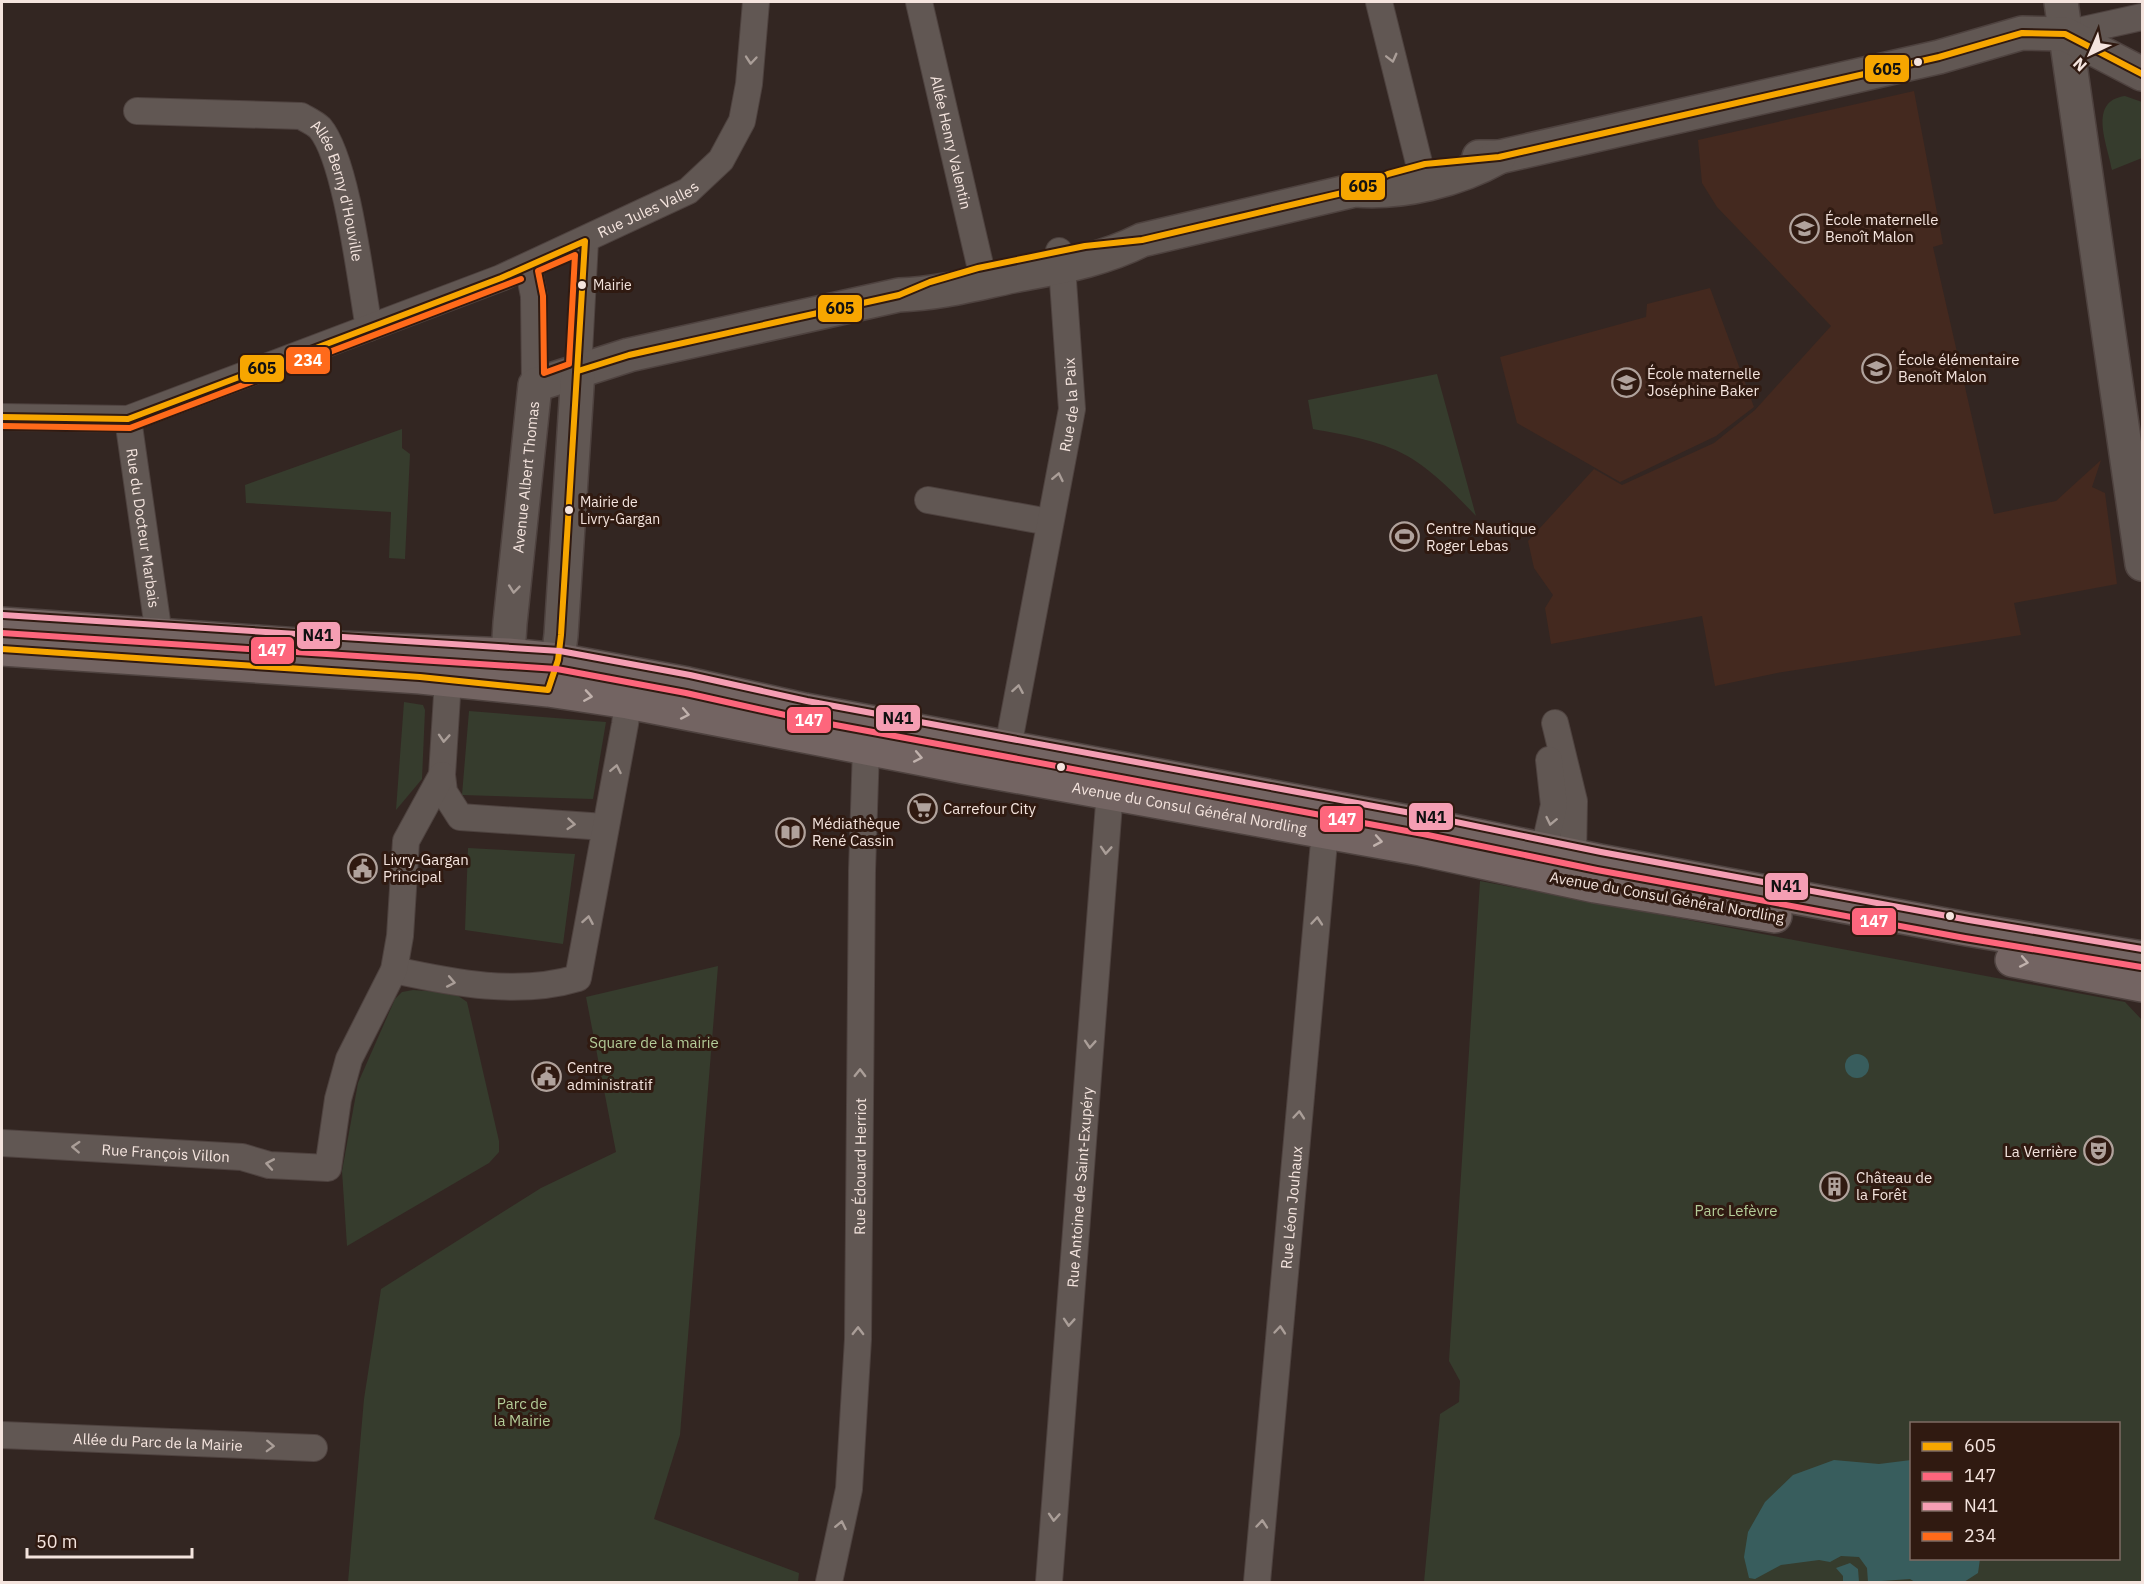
<svg xmlns="http://www.w3.org/2000/svg" width="2144" height="1584" font-family="'IBM Plex Sans',sans-serif">
	<style>
		.built { fill: #44291f }
		.green { fill: #363c2d; fill-rule: evenodd }
		.water { fill: #385d5d }
		.lines { fill: none; stroke-linecap: round; stroke-linejoin: round }
		.street-casing { stroke: #4e423f; stroke-width: 28 }
		.secondary-casing { stroke: #4e423f; stroke-width: 36 }
		.primary-casing { stroke: #4e423f; stroke-width: 36 }
		.street { stroke: #615753; stroke-width: 26 }
		.secondary { stroke: #615753; stroke-width: 33 }
		.primary { stroke: #736462; stroke-width: 33 }
		.bus-1-casing { stroke: #301a11; stroke-width: 10 }
		.bus-2-casing { stroke: #301a11; stroke-width: 10 }
		.bus-3-casing { stroke: #301a11; stroke-width: 10 }
		.bus-4-casing { stroke: #301a11; stroke-width: 10 }
		.bus-1 { stroke: #f7a600; stroke-width: 6 }
		.bus-2 { stroke: #fd667c; stroke-width: 6 }
		.bus-3 { stroke: #f59eb3; stroke-width: 6 }
		.bus-4 { stroke: #ff6a1a; stroke-width: 6 }
		.oneway { stroke: #aa9e98 }
		.oneway2 { stroke: #c0b1ac }
		.bus-dot { fill: #f4e4de; stroke: #301a11; stroke-width: 2 }
		.labels { text-anchor: middle; dominant-baseline: central; stroke-width: 6; stroke-linejoin: round; paint-order: stroke }
		.bus-label { font-size: 14px; fill: #f4e4de; stroke: #301a11; text-anchor: start }
		.street-label { font-size: 15px; fill: #f4e4de; stroke: #301a11 }
		.poi-label { font-size: 15px; fill: #f4e4de; stroke: #301a11; text-anchor: start }
		.park-label { font-size: 15px; fill: #b4cc98; stroke: #301a11 }
		.line-badge { stroke: #301a11; stroke-width: 2 }
		.badge-label { font-size: 16px; text-anchor: middle; font-weight: bold; fill: #fff }
		.pale-badge-label { font-size: 16px; text-anchor: middle; font-weight: bold; fill: #111 }
	</style>
	<rect width="100%" height="100%" fill="#332622"/>
	<g class="built">
		<path d="M 1914,91 L 1943,244 L 1933,247 L 1994,514 L 2056,501 L 2101,460 L 2092,487 L 2105,493 L 2117,584 L 2014,603 L 2021,635 L 1777,673 L 1715,686 L 1702,616 L 1551,644 L 1545,608 L 1553,595 L 1534,568 L 1528,541 L 1594,469 L 1622,485 L 1714,443 L 1755,410 L 1831,326 L 1717,207 L 1702,183 L 1698,140 Z"/>
		<path d="M 1710,288 L 1754,407 L 1716,436 L 1620,482 L 1517,423 L 1500,357 L 1646,317 L 1647,304 Z"/>
	</g>
	<g class="green">
		<path d="M 2125,96 L 2142,102 L 2142,158 L 2112,170 C 2108,145 2087,101 2125,96 Z"/>
		<path d="M 1437,374 L 1476,516 C 1457,496 1437,475 1414,460 C 1385,441 1346,435 1313,429 L 1308,400 Z"/>
		<path d="M 402,429 L 402,448 L 410,454 L 405,559 L 389,558 L 391,512 L 246,503 L 245,485 Z"/>
		<path d="M 404,702 L 423,705 L 425,710 L 422,779 L 396,810 Z"/>
		<path d="M 469,711 L 606,722 L 593,799 L 462,795 Z"/>
		<path d="M 468,848 L 575,854 L 563,944 L 465,930 Z"/>
		<path d="M 1480,881 L 2125,1002 L 2142,1020 L 2141,1582 L 1424,1582 L 1440,1414 L 1459,1402 L 1460,1381 L 1449,1361 ZM 1912,1424 L 2118,1424 L 2118,1558 L 1912,1558 Z"/>
		<path d="M 718,966 L 680,1435 L 654,1519 L 799,1573 L 798,1582 L 348,1582 L 364,1399 L 381,1289 L 541,1188 L 616,1152 L 586,997 Z"/>
		<path d="M 413,990 L 454,993 L 467,1002 L 499,1141 L 499,1152 L 489,1163 L 347,1246 L 342,1171 L 358,1083 L 395,999 L 402,992 Z"/>
	</g>
	<g class="water">
		<circle cx="1857" cy="1066" r="12"/>
		<path d="M 1834,1460 L 1879,1464 L 1911,1460 L 1912,1558 L 1980,1559 L 1978,1573 L 1964,1582 L 1915,1582 L 1910,1579 L 1868,1582 L 1867,1568 L 1859,1557 L 1841,1556 L 1830,1562 L 1819,1560 L 1781,1565 L 1755,1579 L 1749,1578 L 1744,1557 L 1748,1532 L 1765,1502 L 1793,1475 Z"/>
		<path d="M 1850,1563 L 1858,1569 L 1859,1582 L 1843,1582 L 1843,1576 L 1836,1568 Z"/>
	</g>
	<g class="lines">
		<defs>
			<g id="street">
				<path id="s1" d="M 919,2 L 984,282"/>
				<path d="M 1379,2 L 1424,183"/>
				<path d="M 2065,34 L 2142,17"/>
				<path id="s2" d="M 137,111 L 301,116 C 306,119 315,123 320,128 C 347,160 361,284 369,328"/>
				<path d="M 528,266 L 534,296 L 535,385"/>
				<path d="M 578,371 L 585,241"/>
				<path id="s3" d="M 2,417 L 128,419 L 501,278 L 688,191 L 721,160 L 742,121 L 749,84 L 756,2"/>
				<path id="s4" d="M 128,419 L 159,635"/>
				<path d="M 928,500 L 1049,522"/>
				<path d="M 462,668 L 448,680 L 442,775 L 444,792 L 460,817 L 605,827"/>
				<path d="M 1555,723 L 1574,801 L 1573,856"/>
				<path id="s5" d="M 1008,747 L 1072,409 L 1062,267 L 1059,251"/>
				<path d="M 1544,849 L 1554,805 L 1549,760"/>
				<path d="M 394,970 C 454,983 518,996 578,978 L 625,724 L 628,702 L 620,688"/>
				<path id="s6" d="M 2,1143 L 242,1157 L 269,1165 L 328,1168 L 338,1099 L 349,1059 L 394,970 L 400,936 L 406,841 L 442,775"/>
				<path id="s7" d="M 2,1435 L 314,1448"/>
				<path id="s8" d="M 829,1582 L 849,1489 L 858,1339 L 862,871 L 866,748"/>
				<path id="s9" d="M 1049,1582 L 1110,791"/>
				<path id="s10" d="M 1257,1582 L 1325,831"/>
			</g>
			<g id="secondary">
				<path d="M 2061,2 L 2142,564"/>
				<path d="M 1479,157 L 1499,157 L 1939,57 L 2022,33 L 2065,34 L 2142,74"/>
				<path id="s11" d="M 511,683 L 508,655 L 510,623 L 535,385 L 629,355 L 899,295 C 938,294 975,284 1013,276 C 1059,267 1100,261 1142,240 L 1355,190 C 1402,194 1458,180 1499,157"/>
				<path d="M 549,688 L 558,660 L 561,635 L 578,371"/>
			</g>
			<g id="primary">
				<path d="M 2,624 L 342,648 L 508,655 L 558,660 L 688,684 L 805,710 L 1425,825 L 1599,861 L 1967,929 L 2142,958"/>
				<path id="s12" d="M 2,649 L 420,677 L 548,690 L 628,702 L 964,767 L 1421,849 L 1595,886 L 1775,916"/>
				<path d="M 2012,960 L 2142,985"/>
			</g>
		</defs>
		<use href="#street" class="street-casing"/>
		<use href="#secondary" class="secondary-casing"/>
		<use href="#primary" class="primary-casing"/>
		<use href="#street" class="street"/>
		<use href="#secondary" class="secondary"/>
		<use href="#primary" class="primary"/>
		<defs>
			<g id="bus-1">
				<path d="M 578,371 L 629,355 L 899,295 L 930,282 L 978,268 L 1085,246 L 1142,240 L 1355,190 L 1388,174 L 1425,164 L 1499,157 L 1939,57 L 2022,33 L 2065,34 L 2142,74"/>
				<path d="M 2,417 L 128,419 L 501,278 L 585,241 L 561,635 L 558,660 L 548,690 L 420,677 L 2,649"/>
			</g>
			<path id="bus-2" d="M 2,633 L 557,669 L 686,693 L 803,719 L 1423,834 L 1597,870 L 1965,938 L 2141,967"/>
			<path id="bus-3" d="M 3,615 L 560,651 L 690,675 L 807,701 L 1427,816 L 1601,852 L 1969,920 L 2142,949"/>
			<g id="bus-4">
				<path d="M 575,255 L 569,364 L 544,373 L 543,296 L 538,271 Z"/>
				<path d="M 2,426 L 130,428 L 521,279"/>
			</g>
		</defs>
		<use href="#bus-1" class="bus-1-casing"/>
		<use href="#bus-2" class="bus-2-casing"/>
		<use href="#bus-3" class="bus-3-casing"/>
		<use href="#bus-4" class="bus-4-casing"/>
		<use href="#bus-1" class="bus-1"/>
		<use href="#bus-2" class="bus-2"/>
		<use href="#bus-3" class="bus-3"/>
		<use href="#bus-4" class="bus-4"/>
	</g>
	<defs><path id="oneway-chevron" d="M-2-3.5L2.5 0L-2 3.5" fill="none" stroke-width="1.6" stroke-linecap="round" stroke-linejoin="round" transform="scale(1.5)"/></defs>
	<g class="oneway">
		<use href="#oneway-chevron" transform="translate(1392 58) rotate(76)"/>
		<use href="#oneway-chevron" transform="translate(751 60) rotate(95)"/>
		<use href="#oneway-chevron" transform="translate(1058 477) rotate(-78)"/>
		<use href="#oneway-chevron" transform="translate(514 589) rotate(96)"/>
		<use href="#oneway-chevron" transform="translate(1018 689) rotate(-80)"/>
		<use href="#oneway-chevron" transform="translate(444 738) rotate(94)"/>
		<use href="#oneway-chevron" transform="translate(616 769) rotate(-79)"/>
		<use href="#oneway-chevron" transform="translate(1551 821) rotate(102)"/>
		<use href="#oneway-chevron" transform="translate(571 824) rotate(5)"/>
		<use href="#oneway-chevron" transform="translate(1106 850) rotate(94)"/>
		<use href="#oneway-chevron" transform="translate(588 920) rotate(-80)"/>
		<use href="#oneway-chevron" transform="translate(1317 921) rotate(-85)"/>
		<use href="#oneway-chevron" transform="translate(451 982) rotate(11)"/>
		<use href="#oneway-chevron" transform="translate(1090 1044) rotate(94)"/>
		<use href="#oneway-chevron" transform="translate(860 1073) rotate(-89)"/>
		<use href="#oneway-chevron" transform="translate(1299 1115) rotate(-85)"/>
		<use href="#oneway-chevron" transform="translate(76 1147) rotate(-177)"/>
		<use href="#oneway-chevron" transform="translate(270 1164) rotate(-170)"/>
		<use href="#oneway-chevron" transform="translate(1069 1322) rotate(94)"/>
		<use href="#oneway-chevron" transform="translate(1280 1330) rotate(-85)"/>
		<use href="#oneway-chevron" transform="translate(858 1331) rotate(-89)"/>
		<use href="#oneway-chevron" transform="translate(270 1446) rotate(2)"/>
		<use href="#oneway-chevron" transform="translate(1054 1517) rotate(94)"/>
		<use href="#oneway-chevron" transform="translate(1262 1524) rotate(-85)"/>
		<use href="#oneway-chevron" transform="translate(841 1525) rotate(-78)"/>
	</g>
	<g class="oneway2">
		<use href="#oneway-chevron" transform="translate(588 696) rotate(9)"/>
		<use href="#oneway-chevron" transform="translate(685 714) rotate(11)"/>
		<use href="#oneway-chevron" transform="translate(918 757) rotate(11)"/>
		<use href="#oneway-chevron" transform="translate(1378 841) rotate(10)"/>
		<use href="#oneway-chevron" transform="translate(2024 962) rotate(11)"/>
	</g>
	<defs>
		<symbol id="school-ring" viewBox="-11 -11 22 22"><circle r="9.5" fill="#301a11" stroke="#b0a29c" stroke-width="1.5"/><path d="M0-5L7-2L0 1L-7-2ZM-4 1L0 2.5L4 1V4Q0 6-4 4Z" fill="#b0a29c"/></symbol>
		<symbol id="stadium-ring" viewBox="-11 -11 22 22"><circle r="9.5" fill="#301a11" stroke="#b0a29c" stroke-width="1.5"/><path d="M0-5a6.5 5 0 1 0 0 10a6.5 5 0 1 0 0-10ZM-3.5-1.8h7v3.6h-7Z" fill="#b0a29c"/></symbol>
		<symbol id="supermarket-ring" viewBox="-11 -11 22 22"><circle r="9.5" fill="#301a11" stroke="#b0a29c" stroke-width="1.5"/><path d="M-6-5.5h2.5l.6 2H6L4.5 2H-2.5L-4.4-4H-6ZM-1.5 3.2a1.3 1.3 0 1 0 .1 0ZM3 3.2a1.3 1.3 0 1 0 .1 0Z" fill="#b0a29c"/></symbol>
		<symbol id="library-ring" viewBox="-11 -11 22 22"><circle r="9.5" fill="#301a11" stroke="#b0a29c" stroke-width="1.5"/><path d="M-6-4Q-3-5.5-.7-3.5V5Q-3 3-6 4ZM6-4Q3-5.5 .7-3.5V5Q3 3 6 4Z" fill="#b0a29c"/></symbol>
		<symbol id="civic-ring" viewBox="-11 -11 22 22"><circle r="9.5" fill="#301a11" stroke="#b0a29c" stroke-width="1.5"/><path d="M-.6-6.5H3V-4.5H.6V-3L4-1V1h2V6H-6V1h2V-1L-.6-3ZM-1.2 2.5V6h2.4V2.5Z" fill="#b0a29c"/></symbol>
		<symbol id="theatre-ring" viewBox="-11 -11 22 22"><circle r="9.5" fill="#301a11" stroke="#b0a29c" stroke-width="1.5"/><path d="M-5-5.5Q0-4 5-5.5V0Q5 5 0 6Q-5 5-5 0ZM-3.3-2.5H-1v1.5H-3.3ZM1-2.5H3.3v1.5H1ZM-2.8 1Q0 5.5 2.8 1Z" fill="#b0a29c"/></symbol>
		<symbol id="building-ring" viewBox="-11 -11 22 22"><circle r="9.5" fill="#301a11" stroke="#b0a29c" stroke-width="1.5"/><path d="M-4-6H4V6H1V3H-1V6H-4ZM-2.5-4.3h1.7v1.8h-1.7ZM.8-4.3h1.7v1.8H.8ZM-2.5-1h1.7V.8h-1.7ZM.8-1h1.7V.8H.8Z" fill="#b0a29c"/></symbol>
	</defs>
	<g fill-rule="evenodd">
		<use href="#school-ring" x="1788" y="212" width="33" height="33"/>
		<use href="#school-ring" x="1860" y="352" width="33" height="33"/>
		<use href="#school-ring" x="1610" y="366" width="33" height="33"/>
		<use href="#stadium-ring" x="1388" y="520" width="33" height="33"/>
		<use href="#supermarket-ring" x="906" y="792" width="33" height="33"/>
		<use href="#library-ring" x="774" y="816" width="33" height="33"/>
		<use href="#civic-ring" x="346" y="852" width="33" height="33"/>
		<use href="#civic-ring" x="530" y="1060" width="33" height="33"/>
		<use href="#theatre-ring" x="2082" y="1134" width="33" height="33"/>
		<use href="#building-ring" x="1818" y="1170" width="33" height="33"/>
	</g>
	<g class="bus-dot">
		<circle cx="1918" cy="62" r="5"/>
		<circle cx="582" cy="285" r="5"/>
		<circle cx="569" cy="510" r="5"/>
		<circle cx="1061" cy="767" r="5"/>
		<circle cx="1950" cy="916" r="5"/>
	</g>
	<g class="labels">
		<g class="bus-label">
			<text x="593" y="285">Mairie</text>
			<text x="580" y="502">Mairie de<tspan x="580" dy="17">Livry-Gargan</tspan></text>
		</g>
		<g class="street-label">
			<text stroke="none"><textPath href="#s1" startOffset="144">Allée Henry Valentin</textPath></text>
			<text stroke="none"><textPath href="#s2" startOffset="252">Allée Berny d'Houville</textPath></text>
			<text stroke="none"><textPath href="#s3" startOffset="687">Rue Jules Valles</textPath></text>
			<text stroke="none"><textPath href="#s5" startOffset="348">Rue de la Paix</textPath></text>
			<text stroke="none"><textPath href="#s11" startOffset="207">Avenue Albert Thomas</textPath></text>
			<text stroke="none"><textPath href="#s4" startOffset="110">Rue du Docteur Marbais</textPath></text>
			<text stroke="none"><textPath href="#s12" startOffset="1200">Avenue du Consul Général Nordling</textPath></text>
			<text transform="translate(1667 897) rotate(10)">Avenue du Consul Général Nordling</text>
			<text stroke="none"><textPath href="#s6" startOffset="164">Rue François Villon</textPath></text>
			<text stroke="none"><textPath href="#s8" startOffset="418">Rue Édouard Herriot</textPath></text>
			<text stroke="none"><textPath href="#s9" startOffset="396">Rue Antoine de Saint-Exupéry</textPath></text>
			<text stroke="none"><textPath href="#s10" startOffset="376">Rue Léon Jouhaux</textPath></text>
			<text stroke="none"><textPath href="#s7" startOffset="156">Allée du Parc de la Mairie</textPath></text>
		</g>
		<g class="poi-label">
			<text x="1825" y="219">École maternelle<tspan x="1825" dy="17">Benoît Malon</tspan></text>
			<text x="1898" y="359">École élémentaire<tspan x="1898" dy="17">Benoît Malon</tspan></text>
			<text x="1647" y="373">École maternelle<tspan x="1647" dy="17">Joséphine Baker</tspan></text>
			<text x="1426" y="528">Centre Nautique<tspan x="1426" dy="17">Roger Lebas</tspan></text>
			<text x="943" y="808">Carrefour City</text>
			<text x="812" y="823">Médiathèque<tspan x="812" dy="17">René Cassin</tspan></text>
			<text x="383" y="859">Livry-Gargan<tspan x="383" dy="17">Principal</tspan></text>
			<text x="567" y="1067">Centre<tspan x="567" dy="17">administratif</tspan></text>
			<text x="2077" y="1151" text-anchor="end">La Verrière</text>
			<text x="1856" y="1177">Château de<tspan x="1856" dy="17">la Forêt</tspan></text>
		</g>
		<g class="park-label">
			<text x="654" y="1042">Square de la mairie</text>
			<text x="1736" y="1210">Parc Lefèvre</text>
			<text x="522" y="1403">Parc de<tspan x="522" dy="17">la Mairie</tspan></text>
		</g>
	</g>
	<g class="line-badge">
		<rect x="1864" y="54" width="46" height="29" rx="6" fill="#f7a600"/>
		<rect x="1340" y="172" width="46" height="29" rx="6" fill="#f7a600"/>
		<rect x="817" y="294" width="46" height="29" rx="6" fill="#f7a600"/>
		<rect x="285" y="346" width="46" height="29" rx="6" fill="#ff6a1a"/>
		<rect x="239" y="354" width="46" height="29" rx="6" fill="#f7a600"/>
		<rect x="296" y="621" width="45" height="29" rx="6" fill="#f59eb3"/>
		<rect x="250" y="636" width="45" height="29" rx="6" fill="#fd667c"/>
		<rect x="875" y="704" width="46" height="28" rx="6" fill="#f59eb3"/>
		<rect x="786" y="706" width="46" height="28" rx="6" fill="#fd667c"/>
		<rect x="1408" y="802" width="46" height="29" rx="6" fill="#f59eb3"/>
		<rect x="1319" y="805" width="45" height="28" rx="6" fill="#fd667c"/>
		<rect x="1764" y="872" width="45" height="29" rx="6" fill="#f59eb3"/>
		<rect x="1851" y="907" width="46" height="29" rx="6" fill="#fd667c"/>
	</g>
	<g class="badge-label">
		<text x="308" y="366">234</text>
		<text x="272" y="656">147</text>
		<text x="809" y="726">147</text>
		<text x="1342" y="825">147</text>
		<text x="1874" y="927">147</text>
	</g>
	<g class="pale-badge-label">
		<text x="1887" y="75">605</text>
		<text x="1363" y="192">605</text>
		<text x="840" y="314">605</text>
		<text x="262" y="374">605</text>
		<text x="318" y="641">N41</text>
		<text x="898" y="724">N41</text>
		<text x="1431" y="823">N41</text>
		<text x="1786" y="892">N41</text>
	</g>
	<rect width="2144" height="1584" fill="none" stroke="#f4e4de" stroke-width="6"/>
	<rect x="1910" y="1422" width="210" height="138" fill="#301a11" stroke="#7e6b63" stroke-width="1.5"/>
	<rect x="1922" y="1442" width="30" height="9" fill="#f7a600" stroke="#7e6b63" stroke-width="1.5"/>
	<text x="1964" y="1452" font-size="18" fill="#f4e4de">605</text>
	<rect x="1922" y="1472" width="30" height="9" fill="#fd667c" stroke="#7e6b63" stroke-width="1.5"/>
	<text x="1964" y="1482" font-size="18" fill="#f4e4de">147</text>
	<rect x="1922" y="1502" width="30" height="9" fill="#f59eb3" stroke="#7e6b63" stroke-width="1.5"/>
	<text x="1964" y="1512" font-size="18" fill="#f4e4de">N41</text>
	<rect x="1922" y="1532" width="30" height="9" fill="#ff6a1a" stroke="#7e6b63" stroke-width="1.5"/>
	<text x="1964" y="1542" font-size="18" fill="#f4e4de">234</text>
	<g transform="translate(2090 54) rotate(224)" stroke="#301a11" stroke-width="4.5" paint-order="stroke">
	<path d="M0-4.5L10 22L0 15L-10 22Z" fill="#f4e4de"/>
	<text y="-9" font-size="16" font-weight="bold" text-anchor="middle" fill="#f4e4de">N</text>
	</g>
	<path d="M27 1548v9h165v-9" fill="none" stroke="#f4e4de" stroke-width="3"/>
	<text x="36" y="1548" font-size="18" fill="#f4e4de" stroke="#301a11" stroke-width="4.5" paint-order="stroke">50 m</text>
</svg>
